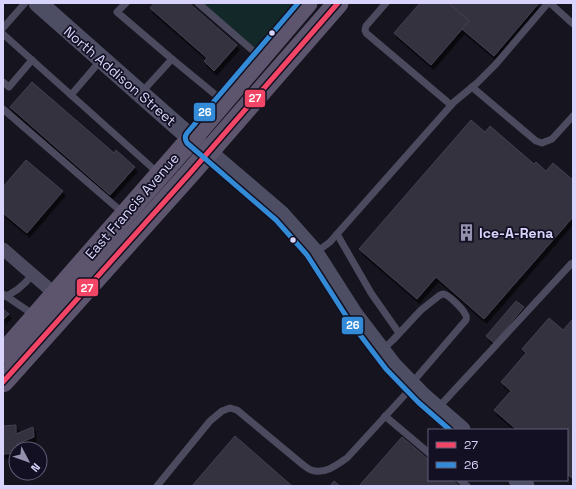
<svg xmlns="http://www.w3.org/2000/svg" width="576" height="489" font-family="'Space Grotesk',sans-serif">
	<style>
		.green { fill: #132828 }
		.building { fill: #343240; stroke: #433f51; filter: url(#shadow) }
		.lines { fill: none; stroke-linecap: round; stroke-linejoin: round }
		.lane { stroke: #4b4a5e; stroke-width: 7 }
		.street { stroke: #4b4a5e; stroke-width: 13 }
		.secondary { stroke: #4d4d64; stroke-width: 19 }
		.primary { stroke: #5d556e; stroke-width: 21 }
		.bus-1-casing { stroke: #121022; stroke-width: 8 }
		.bus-2-casing { stroke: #121022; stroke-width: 8 }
		.bus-1 { stroke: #f34667; stroke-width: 5 }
		.bus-2 { stroke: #338bd7; stroke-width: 5 }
		.bus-dot { fill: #d8d4fb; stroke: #121022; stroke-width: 1.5 }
		.labels { text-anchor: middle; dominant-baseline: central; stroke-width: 3.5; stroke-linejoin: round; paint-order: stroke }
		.street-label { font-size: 14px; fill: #d8d4fb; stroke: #121022 }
		.poi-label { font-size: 14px; font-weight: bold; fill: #d8d4fb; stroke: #121022; text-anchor: start }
		.line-badge { stroke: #121022; stroke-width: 1.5 }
		.badge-label { font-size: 11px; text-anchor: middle; font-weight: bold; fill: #fff }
	</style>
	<defs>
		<filter id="shadow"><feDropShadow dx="2.5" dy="4.5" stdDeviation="0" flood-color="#0009"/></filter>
	</defs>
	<rect width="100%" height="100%" fill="#16141e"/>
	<path class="green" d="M 193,3 L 296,3 L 254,53 Z"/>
	<g class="building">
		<path d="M 154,3 L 189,3 L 237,45 L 214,71 L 204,61 L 207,58 L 150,8 Z"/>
		<path d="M 420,3 L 449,3 L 469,21 L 431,65 L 394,33 Z"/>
		<path d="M 449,3 L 539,3 L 494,56 L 462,29 L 469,21 Z"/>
		<path d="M 32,82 L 114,153 L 116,150 L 135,167 L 110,195 L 10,107 Z"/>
		<path d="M 471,120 L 485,132 L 490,126 L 534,164 L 536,162 L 546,171 L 553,163 L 573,180 L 573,217 L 484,319 L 436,277 L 417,299 L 359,249 Z"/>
		<path d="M 26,160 L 63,191 L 27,233 L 3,213 L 3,187 Z"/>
		<path d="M 516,301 L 524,307 L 494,343 L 486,336 Z"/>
		<path d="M 3,309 L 9,314 L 3,320 Z"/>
		<path d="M 549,318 L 563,330 L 573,319 L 573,479 L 567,474 L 567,430 L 517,430 L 494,410 L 511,391 L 501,382 L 526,353 L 522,349 Z"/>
		<path d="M 16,425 L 16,434 L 33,427 L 34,437 L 17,444 L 17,449 L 16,449 L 16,453 L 3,454 L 3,426 Z"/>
		<path d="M 235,436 L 292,486 L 192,486 Z"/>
		<path d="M 402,437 L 429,460 L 429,480 L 452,480 L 459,486 L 359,486 Z"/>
		<path d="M 334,481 L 340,486 L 330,486 Z"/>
	</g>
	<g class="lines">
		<g class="lane">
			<path d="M 126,3 L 117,12 L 172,59 L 141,93"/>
			<path d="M 198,3 L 259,56"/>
			<path d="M 386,3 L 366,26 L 365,30 L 366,33 L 451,105"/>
			<path d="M 550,3 L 573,24"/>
			<path d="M 3,28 L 25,3"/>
			<path d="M 3,34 L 158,173"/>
			<path d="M 172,59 L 223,101"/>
			<path d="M 3,82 L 9,87 L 32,60"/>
			<path d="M 472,87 L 536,141 L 542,143 L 552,139 L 573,116"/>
			<path d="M 71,95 L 101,60"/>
			<path d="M 3,109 L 123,213"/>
			<path d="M 337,234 L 371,293 L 399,333"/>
			<path d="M 315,253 L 330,242 L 337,234 L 454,102 L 477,83 L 496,64 L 548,3"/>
			<path d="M 3,294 L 34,315"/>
			<path d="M 3,297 C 16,293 25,284 33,274"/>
			<path d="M 381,351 L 393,340 L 421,310 L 440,295 C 441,295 442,294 443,294 C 448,294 463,309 465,314 C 467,317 467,316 466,320 L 411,384"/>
			<path d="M 437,409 L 571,264 L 573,263"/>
			<path d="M 385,416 L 429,453"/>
			<path d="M 460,480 L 467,486"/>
			<path d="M 157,486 L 210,421 L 222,411 L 230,408 L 237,410 L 302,464 C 305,466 308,469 311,470 C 324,475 337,465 347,458 L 413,386"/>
		</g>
		<path class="street" d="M 3,249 L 55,294"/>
		<g class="secondary">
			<path d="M 38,3 L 176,125 L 281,215 L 313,251 L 354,315 L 392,365 L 423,397 L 461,430"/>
			<path d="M 518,480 L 525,486"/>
		</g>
		<g class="primary">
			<path d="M 3,354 L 192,138 L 307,3"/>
			<path d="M 3,382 L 191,172 L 338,3"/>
		</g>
		<defs>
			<path id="bus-1" d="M 3,382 L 191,172 L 338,3"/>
			<path id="bus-2" d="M 298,3 L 187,133 C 184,137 185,140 187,143 L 276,220 L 307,255 L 348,319 L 386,369 L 418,402 L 450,430"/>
		</defs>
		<use href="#bus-1" class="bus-1-casing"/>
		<use href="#bus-2" class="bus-2-casing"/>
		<use href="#bus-1" class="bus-1"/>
		<use href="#bus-2" class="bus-2"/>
	</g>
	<defs>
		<symbol id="building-bare" viewBox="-9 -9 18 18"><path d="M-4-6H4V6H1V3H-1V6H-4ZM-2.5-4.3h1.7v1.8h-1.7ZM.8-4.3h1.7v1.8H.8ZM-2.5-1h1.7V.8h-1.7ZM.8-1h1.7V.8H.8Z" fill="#9491ae" stroke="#121022" stroke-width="2.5" paint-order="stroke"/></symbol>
	</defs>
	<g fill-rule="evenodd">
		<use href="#building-bare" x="454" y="220" width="25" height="25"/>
	</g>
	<g class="bus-dot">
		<circle cx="272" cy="33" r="3.5"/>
		<circle cx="293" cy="240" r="3.5"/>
	</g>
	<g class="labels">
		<g class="street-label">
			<text transform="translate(120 76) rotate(41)">North Addison Street</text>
			<text transform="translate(132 206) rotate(-49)">East Francis Avenue</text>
		</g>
		<g class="poi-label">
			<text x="479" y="233">Ice-A-Rena</text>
		</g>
	</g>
	<g class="line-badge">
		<rect x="244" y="89" width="22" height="19" rx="4" fill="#f34667"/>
		<rect x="193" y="102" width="23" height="20" rx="4" fill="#338bd7"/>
		<rect x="76" y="278" width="23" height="19" rx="4" fill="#f34667"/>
		<rect x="341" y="316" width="23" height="19" rx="4" fill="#338bd7"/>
	</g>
	<g class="badge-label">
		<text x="255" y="102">27</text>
		<text x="205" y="116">26</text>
		<text x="87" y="292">27</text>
		<text x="353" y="329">26</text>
	</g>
	<rect width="576" height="489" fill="none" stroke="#d8d4fb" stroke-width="8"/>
	<rect x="428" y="429" width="140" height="52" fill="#121022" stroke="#615e79"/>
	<rect x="436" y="442" width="20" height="6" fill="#f34667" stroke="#615e79"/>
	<text x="464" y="449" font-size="12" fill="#d8d4fb">27</text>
	<rect x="436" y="462" width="20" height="6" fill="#338bd7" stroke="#615e79"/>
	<text x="464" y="469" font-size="12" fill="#d8d4fb">26</text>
	<g transform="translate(28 461) rotate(131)"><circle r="19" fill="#121022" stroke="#615e79"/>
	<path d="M0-3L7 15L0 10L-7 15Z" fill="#9491ae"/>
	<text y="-6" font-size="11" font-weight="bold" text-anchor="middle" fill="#d8d4fb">N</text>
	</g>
</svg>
